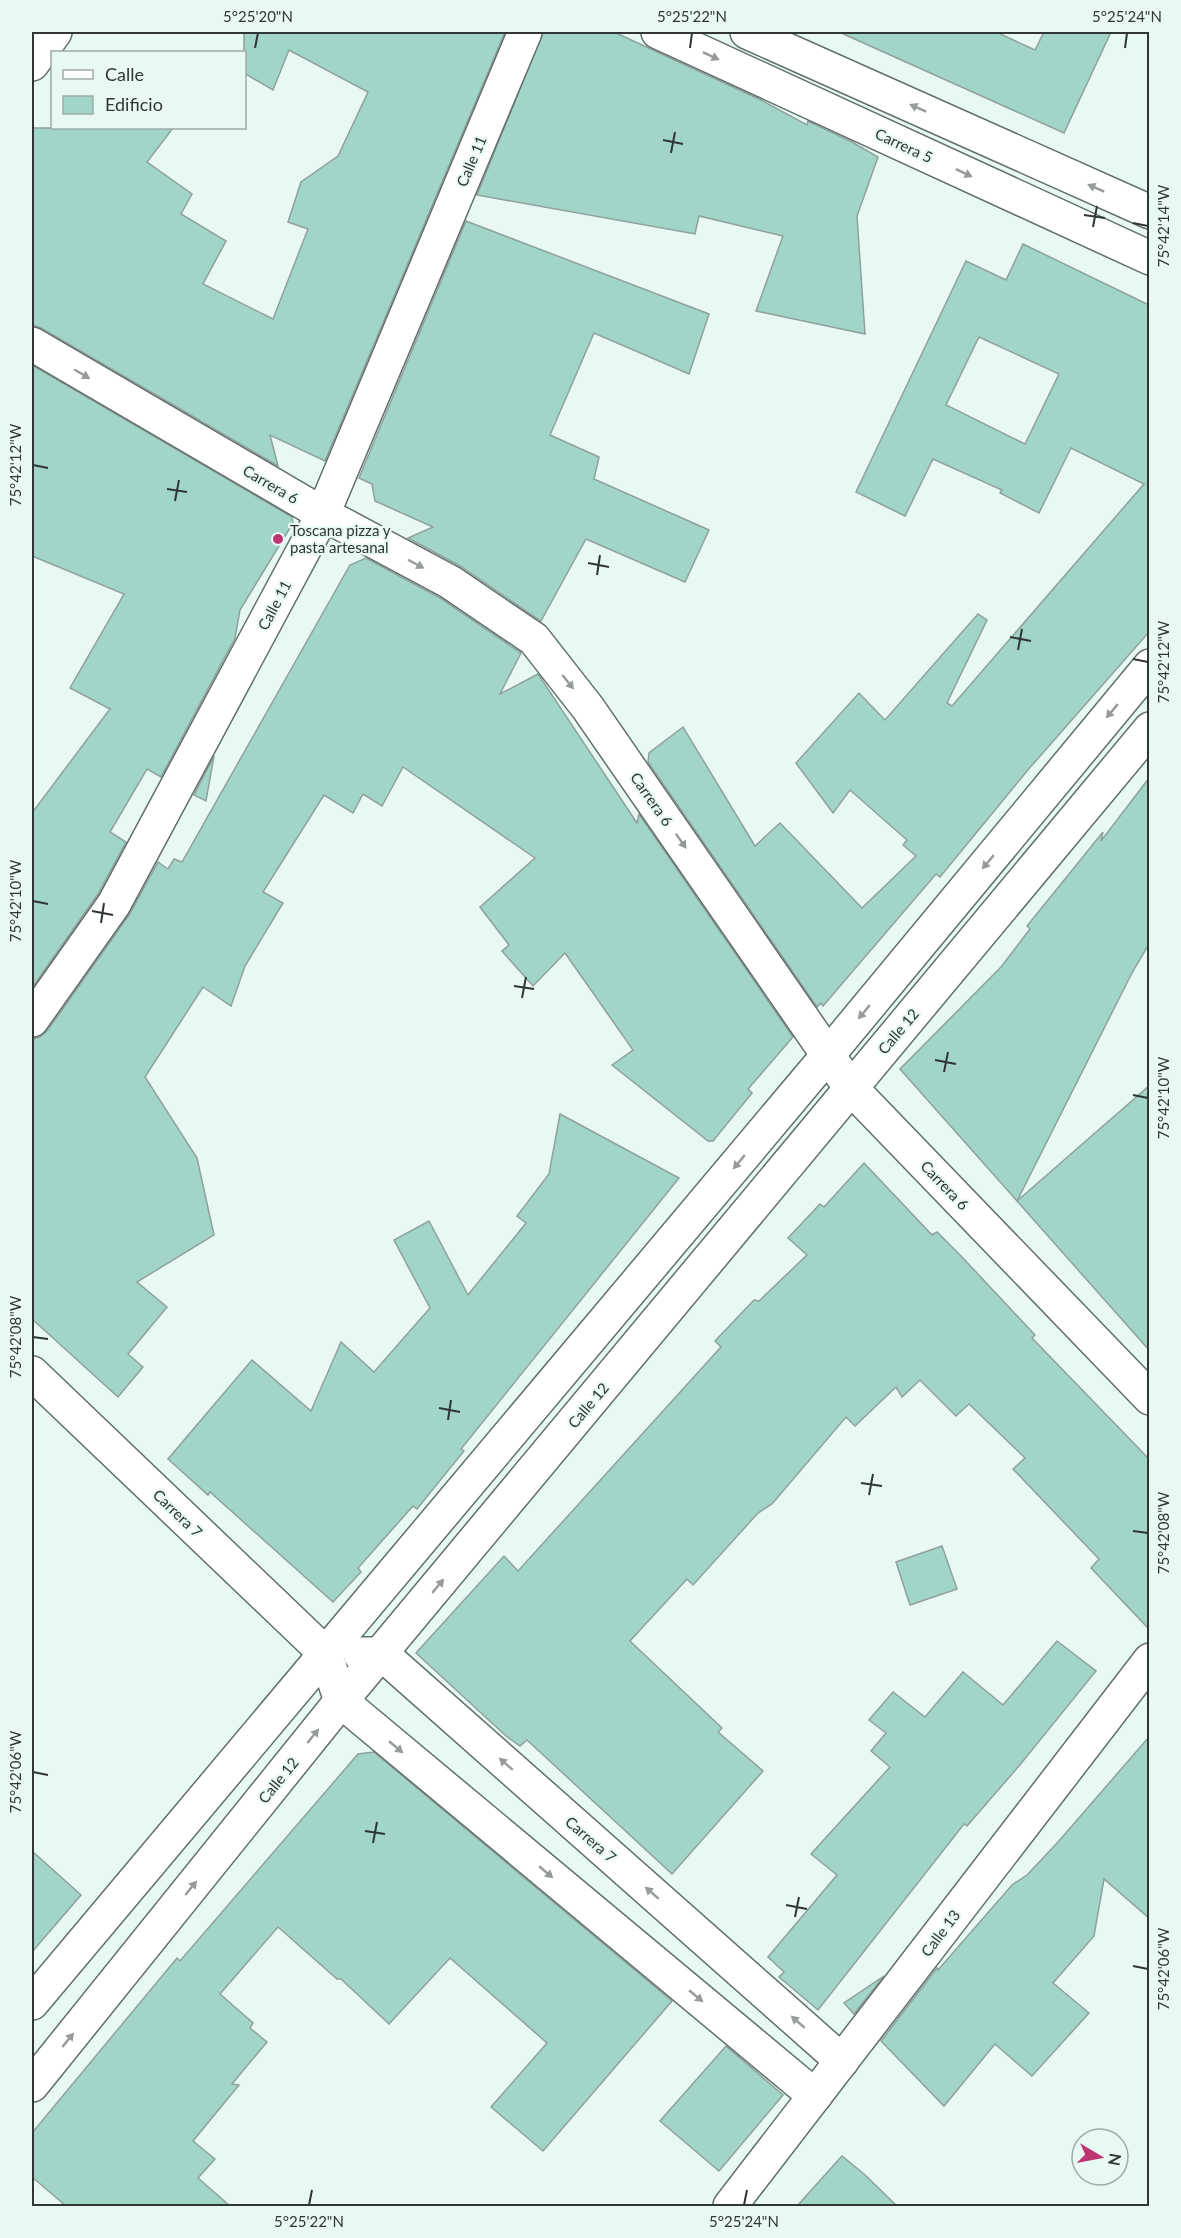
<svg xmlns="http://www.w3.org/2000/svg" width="1181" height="2238" font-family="Lato,sans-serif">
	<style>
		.building { fill: #a1d5c8; stroke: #90a09c; stroke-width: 1.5; fill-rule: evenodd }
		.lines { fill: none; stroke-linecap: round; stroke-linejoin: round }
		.minor-casing { stroke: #606f6b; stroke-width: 36 }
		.tertiary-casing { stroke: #606f6b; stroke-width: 36 }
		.minor { stroke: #fff; stroke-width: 33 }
		.tertiary { stroke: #fff; stroke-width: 33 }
		.oneway { fill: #979a9a }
		.ticks { fill: none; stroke: #2f3634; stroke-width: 2 }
		.poi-dot { fill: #be3571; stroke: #e8f9f4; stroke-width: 2 }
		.labels { text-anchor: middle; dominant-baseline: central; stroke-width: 4.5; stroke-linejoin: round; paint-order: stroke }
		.street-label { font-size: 15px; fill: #2f3634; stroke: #e8f9f4 }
		.poi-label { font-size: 15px; fill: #2f3634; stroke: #e8f9f4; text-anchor: start }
		.neatline { fill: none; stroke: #2f3634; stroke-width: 2 }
		.ticks-label { font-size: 15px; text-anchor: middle; fill: #2f3634 }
	</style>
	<rect width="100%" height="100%" fill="#e8f9f4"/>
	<g class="building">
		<path d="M 244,32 L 505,32 L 325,461 L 270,435 L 278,466 L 41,328 L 32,325 L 32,128 L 173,128 L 147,162 L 192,194 L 181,214 L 226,241 L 203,284 L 273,319 L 308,229 L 288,222 L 301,182 L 338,156 L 368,92 L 289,50 L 273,90 L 244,73 Z"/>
		<path d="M 543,32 L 614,32 L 759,99 L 807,125 L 808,121 L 852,142 L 878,157 L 857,216 L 865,334 L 756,311 L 783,236 L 699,216 L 695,234 L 477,195 Z"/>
		<path d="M 839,32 L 996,32 L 1035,50 L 1044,32 L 1111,32 L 1064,133 Z"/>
		<path d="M 466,221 L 709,314 L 689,374 L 594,333 L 550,435 L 599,457 L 594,479 L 709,530 L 685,582 L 586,539 L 541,621 L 460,566 L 408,538 L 433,527 L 375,501 L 372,484 L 359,478 Z"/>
		<path d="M 1023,244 L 1149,305 L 1149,632 L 1027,771 L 940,877 L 936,874 L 823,1006 L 821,1003 L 817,1007 L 648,762 L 649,753 L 683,727 L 755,846 L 780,823 L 862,908 L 916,856 L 903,845 L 907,840 L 850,790 L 833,813 L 796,763 L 859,693 L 885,720 L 978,614 L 987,620 L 947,703 L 952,706 L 1144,484 L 1071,448 L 1039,513 L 1000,493 L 1002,490 L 933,459 L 905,516 L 856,492 L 966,261 L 1006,280 ZM 979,337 L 1059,374 L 1025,444 L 946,405 Z"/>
		<path d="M 32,365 L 292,517 L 293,523 L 240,610 L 235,638 L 161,777 L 147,769 L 110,832 L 126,842 L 98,894 L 32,988 L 32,813 L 110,709 L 70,688 L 124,594 L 32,556 Z"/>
		<path d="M 366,558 L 440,598 L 521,653 L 500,694 L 538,674 L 637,823 L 639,814 L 793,1037 L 748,1089 L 752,1093 L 713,1141 L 708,1141 L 612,1065 L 633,1050 L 565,953 L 533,986 L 502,951 L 509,945 L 480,907 L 535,858 L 403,767 L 382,806 L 363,794 L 353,813 L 324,795 L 263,892 L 283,903 L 245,966 L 231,1006 L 203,987 L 145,1077 L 197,1158 L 214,1235 L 137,1282 L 167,1307 L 128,1354 L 143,1367 L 118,1397 L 32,1319 L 32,1039 L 40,1037 L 47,1031 L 129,915 L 158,862 L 168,869 L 174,859 L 182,862 L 350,565 Z"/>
		<path d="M 214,756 L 206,801 L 194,795 Z"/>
		<path d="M 1149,778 L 1149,944 L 1133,971 L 1017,1201 L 900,1069 L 1001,967 L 1030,929 L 1027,926 L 1103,832 L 1101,841 Z"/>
		<path d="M 1149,1086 L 1149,1350 L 1017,1201 Z"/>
		<path d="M 560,1114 L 679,1178 L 461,1449 L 464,1451 L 417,1509 L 413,1506 L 358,1568 L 361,1572 L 333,1602 L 210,1492 L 208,1495 L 168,1459 L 252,1360 L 311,1411 L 341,1342 L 374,1372 L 430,1308 L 394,1240 L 429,1221 L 468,1295 L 526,1223 L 517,1216 L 549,1174 Z"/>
		<path d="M 864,1163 L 932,1235 L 937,1232 L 961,1256 L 1035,1335 L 1032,1338 L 1149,1459 L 1149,1629 L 1091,1568 L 1099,1559 L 1013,1469 L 1025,1458 L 969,1404 L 956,1416 L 920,1380 L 902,1397 L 896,1387 L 855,1426 L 846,1417 L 772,1504 L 758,1513 L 693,1585 L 687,1579 L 630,1641 L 722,1728 L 718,1732 L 763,1771 L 672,1874 L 527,1740 L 520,1746 L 506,1736 L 416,1653 L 504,1556 L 518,1571 L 721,1347 L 715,1341 L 754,1300 L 759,1301 L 807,1255 L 788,1238 L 820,1204 L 824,1207 Z"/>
		<path d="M 942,1546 L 957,1589 L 910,1605 L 896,1562 Z"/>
		<path d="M 1057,1641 L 1096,1671 L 1019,1766 L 967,1826 L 964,1824 L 818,2010 L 779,1977 L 784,1972 L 768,1957 L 837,1875 L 811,1854 L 890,1767 L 871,1751 L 886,1733 L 869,1720 L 893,1692 L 925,1717 L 963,1672 L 1003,1705 Z"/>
		<path d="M 1149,1737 L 1149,1918 L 1104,1879 L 1094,1936 L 1053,1983 L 1089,2013 L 1032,2076 L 995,2044 L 944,2106 L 881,2041 L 937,1968 L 938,1970 L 1012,1885 L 1027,1875 L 1058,1842 Z"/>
		<path d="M 374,1752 L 672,2001 L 543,2151 L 491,2107 L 547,2043 L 450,1958 L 389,2024 L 341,1979 L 337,1979 L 278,1927 L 220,1994 L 253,2023 L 250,2028 L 267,2042 L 232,2084 L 239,2085 L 193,2141 L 215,2159 L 198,2178 L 230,2206 L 66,2206 L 32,2177 L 32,2133 L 177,1958 L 180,1961 L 358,1754 Z"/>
		<path d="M 32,1851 L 81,1895 L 32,1952 Z"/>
		<path d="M 884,1976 L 854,2014 L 844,2003 Z"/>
		<path d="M 726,2046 L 783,2095 L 719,2171 L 660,2121 Z"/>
		<path d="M 842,2156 L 864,2174 L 897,2206 L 797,2206 Z"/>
	</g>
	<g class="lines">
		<defs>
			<g id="minor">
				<path d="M 32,64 L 55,32"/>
				<path d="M 32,344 L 323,514 L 450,582 L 534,639 L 588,708 L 850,1087 L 1150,1398"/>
				<path d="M 32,1020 L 114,904 L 323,514 L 525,32"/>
				<path d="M 32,1373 L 325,1653 L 341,1701 L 815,2096"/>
				<path d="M 360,1654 L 382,1654 L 842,2061"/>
				<path d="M 32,2003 L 828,1055 L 1150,666"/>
				<path d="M 32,2085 L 341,1701 L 1150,729"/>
				<path d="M 730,2206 L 1150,1660"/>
			</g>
			<g id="tertiary">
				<path d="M 658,32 L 1150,258"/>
				<path d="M 747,32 L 1150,212"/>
			</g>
		</defs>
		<use href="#minor" class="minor-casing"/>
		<use href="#tertiary" class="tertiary-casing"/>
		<use href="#minor" class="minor"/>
		<use href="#tertiary" class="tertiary"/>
	</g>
	<defs><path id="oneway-solid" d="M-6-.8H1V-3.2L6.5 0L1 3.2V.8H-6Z" transform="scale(1.5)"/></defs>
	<g class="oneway">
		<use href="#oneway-solid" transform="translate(711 56) rotate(25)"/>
		<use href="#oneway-solid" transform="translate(918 108) rotate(-156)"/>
		<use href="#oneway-solid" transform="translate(964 173) rotate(25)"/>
		<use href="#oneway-solid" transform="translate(1096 188) rotate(-156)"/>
		<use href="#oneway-solid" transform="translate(82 374) rotate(30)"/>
		<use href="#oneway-solid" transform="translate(416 564) rotate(28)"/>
		<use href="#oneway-solid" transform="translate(568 682) rotate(51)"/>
		<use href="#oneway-solid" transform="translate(1112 711) rotate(130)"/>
		<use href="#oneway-solid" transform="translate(681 841) rotate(55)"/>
		<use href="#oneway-solid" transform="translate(988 862) rotate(130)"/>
		<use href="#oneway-solid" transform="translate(864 1012) rotate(130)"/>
		<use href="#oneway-solid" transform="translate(739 1162) rotate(130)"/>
		<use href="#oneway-solid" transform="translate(438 1586) rotate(-50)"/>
		<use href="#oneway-solid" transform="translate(313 1736) rotate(-51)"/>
		<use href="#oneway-solid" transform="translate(396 1747) rotate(40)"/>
		<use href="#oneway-solid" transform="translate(506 1764) rotate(-139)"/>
		<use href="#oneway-solid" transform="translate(546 1872) rotate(40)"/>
		<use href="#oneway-solid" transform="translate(191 1888) rotate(-51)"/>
		<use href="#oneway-solid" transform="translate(652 1893) rotate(-139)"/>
		<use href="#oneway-solid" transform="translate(696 1996) rotate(40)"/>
		<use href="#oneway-solid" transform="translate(798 2022) rotate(-139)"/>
		<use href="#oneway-solid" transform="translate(68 2040) rotate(-51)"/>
	</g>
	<path class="ticks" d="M 255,48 L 258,33M 690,48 L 692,33M 1125,48 L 1127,33M 663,140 L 683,144M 671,153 L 675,132M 1084,215 L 1105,218M 1133,223 L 1148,226M 1093,227 L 1097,206M 33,465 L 48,468M 167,489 L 187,492M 175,501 L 179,480M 588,563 L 609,567M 597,575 L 600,555M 1010,637 L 1031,641M 1018,650 L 1022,629M 1133,659 L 1148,662M 33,901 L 48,904M 92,911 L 113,915M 101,923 L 104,903M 514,986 L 534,989M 522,998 L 526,977M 935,1060 L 956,1064M 944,1072 L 948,1052M 1133,1095 L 1148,1098M 33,1337 L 48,1339M 439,1408 L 460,1412M 448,1420 L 451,1400M 861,1483 L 882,1486M 869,1495 L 873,1474M 1133,1531 L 1148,1533M 33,1772 L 48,1775M 365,1831 L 385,1834M 373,1843 L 377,1822M 786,1905 L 807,1909M 795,1917 L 799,1897M 1133,1966 L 1148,1969M 309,2205 L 312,2190M 744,2205 L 747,2190"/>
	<circle class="poi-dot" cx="278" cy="539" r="6"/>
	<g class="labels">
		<g class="street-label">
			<text transform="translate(904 145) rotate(25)">Carrera 5</text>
			<text transform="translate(471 161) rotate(-67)">Calle 11</text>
			<text transform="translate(271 484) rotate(30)">Carrera 6</text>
			<text transform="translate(274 605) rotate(-62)">Calle 11</text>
			<text transform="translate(652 799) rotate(55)">Carrera 6</text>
			<text transform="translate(898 1031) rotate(-50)">Calle 12</text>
			<text transform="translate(945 1185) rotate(46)">Carrera 6</text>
			<text transform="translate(588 1405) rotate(-50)">Calle 12</text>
			<text transform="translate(178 1513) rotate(44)">Carrera 7</text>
			<text transform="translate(278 1780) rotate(-51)">Calle 12</text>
			<text transform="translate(591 1839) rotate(41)">Carrera 7</text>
			<text transform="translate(940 1933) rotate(-53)">Calle 13</text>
		</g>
		<g class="poi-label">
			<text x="290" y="530">Toscana pizza y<tspan x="290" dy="17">pasta artesanal</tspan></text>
		</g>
	</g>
	<rect width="1181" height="2238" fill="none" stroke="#e8f9f4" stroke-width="66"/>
	<rect x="51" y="51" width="195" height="78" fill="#e8f9f4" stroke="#9eaba7" stroke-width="1.5"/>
	<rect x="63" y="70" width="30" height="9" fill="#ffffff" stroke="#9eaba7" stroke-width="1.5"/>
	<text x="105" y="81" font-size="18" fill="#2f3634">Calle</text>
	<rect x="63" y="96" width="30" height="18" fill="#a1d5c8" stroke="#9eaba7" stroke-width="1.5"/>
	<text x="105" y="111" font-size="18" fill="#2f3634">Edificio</text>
	<g transform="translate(1100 2157) rotate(100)"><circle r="28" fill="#e8f9f4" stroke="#9eaba7" stroke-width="1.5"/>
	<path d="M0-4.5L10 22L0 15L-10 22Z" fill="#be3571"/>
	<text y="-9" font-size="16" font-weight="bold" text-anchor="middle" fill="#2f3634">N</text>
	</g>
	<rect x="33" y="33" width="1115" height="2172" class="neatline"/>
	<g class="ticks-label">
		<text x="258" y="22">5°25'20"N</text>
		<text x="692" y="22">5°25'22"N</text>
		<text x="1127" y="22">5°25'24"N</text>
		<text transform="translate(1164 226) rotate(-90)" y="5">75°42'14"W</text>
		<text transform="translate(16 465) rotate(-90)" y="5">75°42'12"W</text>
		<text transform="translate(1164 662) rotate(-90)" y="5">75°42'12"W</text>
		<text transform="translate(16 901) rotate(-90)" y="5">75°42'10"W</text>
		<text transform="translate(1164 1098) rotate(-90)" y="5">75°42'10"W</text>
		<text transform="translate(16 1337) rotate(-90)" y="5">75°42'08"W</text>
		<text transform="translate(1164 1533) rotate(-90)" y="5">75°42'08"W</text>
		<text transform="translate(16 1772) rotate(-90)" y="5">75°42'06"W</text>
		<text transform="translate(1164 1969) rotate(-90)" y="5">75°42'06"W</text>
		<text x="309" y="2227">5°25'22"N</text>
		<text x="744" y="2227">5°25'24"N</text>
	</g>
</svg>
